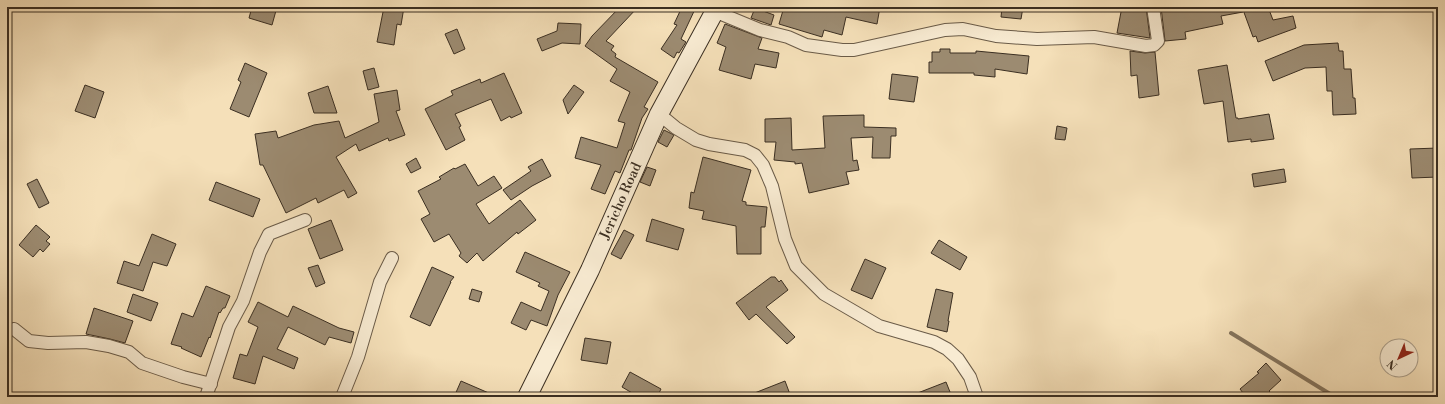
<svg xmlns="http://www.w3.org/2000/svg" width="1445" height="404" font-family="'Libre Bodoni',serif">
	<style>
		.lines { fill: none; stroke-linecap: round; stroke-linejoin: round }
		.stream { stroke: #85755e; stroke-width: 4 }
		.building { fill: #9c8b71; stroke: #3b2f22 }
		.street-casing { stroke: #6a5b48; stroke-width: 14 }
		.secondary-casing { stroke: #3b2f22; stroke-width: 20 }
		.street { stroke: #f8ebd2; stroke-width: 12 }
		.secondary { stroke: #f8ebd2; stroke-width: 18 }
		.labels { text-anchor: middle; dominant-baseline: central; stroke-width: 3.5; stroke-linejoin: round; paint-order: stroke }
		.street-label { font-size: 14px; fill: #3b2f22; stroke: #f8ebd2 }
	</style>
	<rect width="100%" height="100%" fill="#f5e0b9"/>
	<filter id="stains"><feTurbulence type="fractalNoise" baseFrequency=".005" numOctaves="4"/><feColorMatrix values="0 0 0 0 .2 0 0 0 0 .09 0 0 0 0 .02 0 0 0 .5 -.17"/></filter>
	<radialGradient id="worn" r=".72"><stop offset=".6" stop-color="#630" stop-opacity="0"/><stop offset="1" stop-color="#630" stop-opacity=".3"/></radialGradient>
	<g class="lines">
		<path class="stream" d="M 1231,333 L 1335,397"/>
	</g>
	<g class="building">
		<path d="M 252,7 L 277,7 L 272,25 L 249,18 Z"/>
		<path d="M 384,7 L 404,7 L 401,25 L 397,24 L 394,45 L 377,42 Z"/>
		<path d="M 620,7 L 638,7 L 606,41 L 614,46 L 611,50 L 616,54 L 615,57 L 658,82 L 644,107 L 648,109 L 642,118 L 631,150 L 629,150 L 620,173 L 615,171 L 605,194 L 591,189 L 601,165 L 575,158 L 581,137 L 617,148 L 625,123 L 618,121 L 630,92 L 610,81 L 617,69 L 585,46 L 592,36 Z"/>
		<path d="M 682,7 L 696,7 L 681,39 L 686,42 L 679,53 L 677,52 L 674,58 L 661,49 L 677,25 L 674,24 Z"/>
		<path d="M 784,7 L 880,7 L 877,24 L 846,17 L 842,35 L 824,30 L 822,37 L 779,24 Z"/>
		<path d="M 1002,7 L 1023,7 L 1021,19 L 1001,17 Z"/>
		<path d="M 1121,7 L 1146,7 L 1150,38 L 1117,33 L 1121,12 Z"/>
		<path d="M 1161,7 L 1242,7 L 1243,12 L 1221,16 L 1223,24 L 1185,32 L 1186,39 L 1165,41 Z"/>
		<path d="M 1242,7 L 1268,7 L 1273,20 L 1293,16 L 1296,28 L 1258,42 L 1256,36 L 1253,37 Z"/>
		<path d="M 755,8 L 774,15 L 771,25 L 751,18 Z"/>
		<path d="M 558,23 L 581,24 L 580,44 L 562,43 L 542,51 L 537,39 L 557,31 Z"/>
		<path d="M 725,24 L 762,38 L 758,49 L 779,53 L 776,68 L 755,64 L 751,79 L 719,70 L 726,47 L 717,43 Z"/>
		<path d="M 457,29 L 465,49 L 454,54 L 445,34 Z"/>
		<path d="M 1338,43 L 1339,51 L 1343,51 L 1344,69 L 1351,69 L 1353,98 L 1355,98 L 1356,114 L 1333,115 L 1332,91 L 1327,91 L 1326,67 L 1305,68 L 1273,81 L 1265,61 L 1304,45 Z"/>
		<path d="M 940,49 L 950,49 L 950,53 L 976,53 L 976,51 L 1029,56 L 1027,74 L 995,69 L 995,77 L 974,75 L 974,73 L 929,73 L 929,62 L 932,62 L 932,52 L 940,52 Z"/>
		<path d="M 1130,51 L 1145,53 L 1155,52 L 1159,95 L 1139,98 L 1137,75 L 1131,76 Z"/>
		<path d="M 245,63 L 267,73 L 249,117 L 230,109 L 241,82 L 238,80 Z"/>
		<path d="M 1227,65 L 1236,118 L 1238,118 L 1238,119 L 1269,114 L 1274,139 L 1251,142 L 1251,139 L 1228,142 L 1223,101 L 1204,104 L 1198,70 Z"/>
		<path d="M 374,68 L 379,87 L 368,90 L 363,71 Z"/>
		<path d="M 504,73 L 522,113 L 511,118 L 510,116 L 501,121 L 491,99 L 455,114 L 461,126 L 459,127 L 465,140 L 446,150 L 425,109 L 453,95 L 451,91 L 480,79 L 481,83 Z"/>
		<path d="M 892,74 L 918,77 L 914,102 L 889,99 Z"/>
		<path d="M 85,85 L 104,92 L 95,118 L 75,111 Z"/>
		<path d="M 574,85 L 584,92 L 568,114 L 563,100 Z"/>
		<path d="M 328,86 L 337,113 L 314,113 L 308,93 Z"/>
		<path d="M 397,90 L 400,110 L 396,111 L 405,135 L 389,141 L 388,138 L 359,151 L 356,144 L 336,157 L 357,193 L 348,198 L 344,190 L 318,203 L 316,198 L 286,213 L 263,165 L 260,165 L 255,134 L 276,131 L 278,138 L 314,125 L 339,121 L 345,138 L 379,122 L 374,94 Z"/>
		<path d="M 864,115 L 864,127 L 896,128 L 896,136 L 891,136 L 890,158 L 872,158 L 873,137 L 851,138 L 853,161 L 857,160 L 859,170 L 846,172 L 849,184 L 809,193 L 802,163 L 795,164 L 795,162 L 774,160 L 776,142 L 765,142 L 765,119 L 791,118 L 792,150 L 825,148 L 823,116 Z"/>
		<path d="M 1057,126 L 1067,128 L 1065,140 L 1055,139 Z"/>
		<path d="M 664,130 L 674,135 L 667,147 L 658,142 Z"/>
		<path d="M 1438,148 L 1438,177 L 1412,178 L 1410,149 Z"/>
		<path d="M 703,157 L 751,170 L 742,201 L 746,202 L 746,205 L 767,207 L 765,227 L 761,227 L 761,254 L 737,254 L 736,226 L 702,219 L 704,211 L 689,208 L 691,192 L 694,193 Z"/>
		<path d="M 416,158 L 421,168 L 411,173 L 406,164 Z"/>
		<path d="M 542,159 L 551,176 L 532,186 L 511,200 L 503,190 L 531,171 L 528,167 Z"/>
		<path d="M 465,164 L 478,186 L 494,176 L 502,188 L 476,204 L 489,224 L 520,200 L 536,220 L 518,234 L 517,232 L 483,261 L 477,253 L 467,263 L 459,256 L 461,253 L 449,234 L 434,242 L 421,219 L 430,214 L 418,191 L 441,179 L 439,177 L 454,168 L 455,169 Z"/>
		<path d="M 647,167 L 656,170 L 650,186 L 640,182 Z"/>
		<path d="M 1284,169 L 1286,182 L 1254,187 L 1252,174 Z"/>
		<path d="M 37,179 L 49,203 L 39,208 L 27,184 Z"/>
		<path d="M 216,182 L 260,199 L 253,217 L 209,200 Z"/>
		<path d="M 652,219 L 684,229 L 678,250 L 646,241 Z"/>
		<path d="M 331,220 L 343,250 L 320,259 L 308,229 Z"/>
		<path d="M 36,225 L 50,237 L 46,241 L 50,244 L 43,252 L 40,249 L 33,257 L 19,245 Z"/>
		<path d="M 624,230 L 634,235 L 621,259 L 611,254 Z"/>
		<path d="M 152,234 L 176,244 L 167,266 L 153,262 L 143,291 L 117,283 L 124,261 L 139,266 Z"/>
		<path d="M 939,240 L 967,257 L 960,270 L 931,253 Z"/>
		<path d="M 525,252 L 570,272 L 558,295 L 547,326 L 531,320 L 526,330 L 511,323 L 521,302 L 541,311 L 549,291 L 538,286 L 540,283 L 516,272 Z"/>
		<path d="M 865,259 L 886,268 L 872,299 L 851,290 Z"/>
		<path d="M 318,265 L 325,283 L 316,287 L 308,268 Z"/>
		<path d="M 432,267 L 454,277 L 450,282 L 451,282 L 430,326 L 410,317 Z"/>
		<path d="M 771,277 L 775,277 L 779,282 L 781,280 L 788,290 L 766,307 L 795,337 L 787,344 L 756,314 L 749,320 L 736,303 Z"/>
		<path d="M 206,286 L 230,296 L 225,308 L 223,308 L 220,313 L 219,312 L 210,338 L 209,337 L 201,357 L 181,348 L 182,347 L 171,344 L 182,313 L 193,317 Z"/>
		<path d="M 472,289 L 482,292 L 479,302 L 469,299 Z"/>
		<path d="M 936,289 L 953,293 L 948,321 L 949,321 L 947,332 L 927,327 Z"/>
		<path d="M 133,294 L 158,303 L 151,321 L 127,312 Z"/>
		<path d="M 258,302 L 288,317 L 293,306 L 339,328 L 354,332 L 351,343 L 329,337 L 325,345 L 288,327 L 277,349 L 298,358 L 294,369 L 263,356 L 255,384 L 233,378 L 240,354 L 247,356 L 258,327 L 248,322 Z"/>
		<path d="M 94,308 L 133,321 L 125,343 L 110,339 L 86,334 Z"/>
		<path d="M 585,338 L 611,342 L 607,364 L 581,360 Z"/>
		<path d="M 1266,363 L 1281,380 L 1269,391 L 1275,397 L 1246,397 L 1240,389 L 1259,373 L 1257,372 Z"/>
		<path d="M 630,372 L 661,389 L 657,397 L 639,397 L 622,387 Z"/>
		<path d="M 461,381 L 498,397 L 454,397 Z"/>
		<path d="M 785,381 L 791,397 L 747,397 L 747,396 Z"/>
		<path d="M 946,382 L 952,397 L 910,397 L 910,396 Z"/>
	</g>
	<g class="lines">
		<defs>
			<g id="street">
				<path d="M 714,11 L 760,30 L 788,37 L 806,45 L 842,50 L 854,50 L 945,30 L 963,29 L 996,36 L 1037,39 L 1094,37 L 1146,46 L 1154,45 L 1158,41 L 1153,7"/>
				<path d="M 659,114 L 676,128 L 696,140 L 709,144 L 745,150 L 755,155 L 763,165 L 772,186 L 785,239 L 796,266 L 824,294 L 879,326 L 934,342 L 947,349 L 958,359 L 970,377 L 977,397"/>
				<path d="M 14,329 L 29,341 L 48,343 L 86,342 L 109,346 L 129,352 L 142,363 L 183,377 L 211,384"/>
				<path d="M 206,397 L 229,327 L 243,301 L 260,252 L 269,234 L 305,220"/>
				<path d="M 342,397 L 358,357 L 380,282 L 392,258"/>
			</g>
			<path id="secondary" d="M 527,397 L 590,270 L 659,114 L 717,7"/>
		</defs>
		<use href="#street" class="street-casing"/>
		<use href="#secondary" class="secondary-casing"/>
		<use href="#street" class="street"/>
		<use href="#secondary" class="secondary"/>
	</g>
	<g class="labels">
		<g class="street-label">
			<text transform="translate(621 201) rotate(-66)">Jericho Road</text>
		</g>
	</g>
	<rect width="1445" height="404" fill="none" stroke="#f5e0b9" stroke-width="24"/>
	<rect x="8" y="8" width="1429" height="388" fill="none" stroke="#3b2f22" stroke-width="2"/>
	<rect x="12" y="12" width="1421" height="380" fill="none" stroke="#3b2f22"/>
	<g transform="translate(1399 358) rotate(224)"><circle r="19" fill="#f8ebd2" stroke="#aca08c"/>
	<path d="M0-3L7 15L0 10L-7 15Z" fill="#8f2418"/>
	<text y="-6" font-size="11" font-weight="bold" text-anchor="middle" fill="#3b2f22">N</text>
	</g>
	<rect width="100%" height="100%" filter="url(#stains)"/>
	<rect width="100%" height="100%" fill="url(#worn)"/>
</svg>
